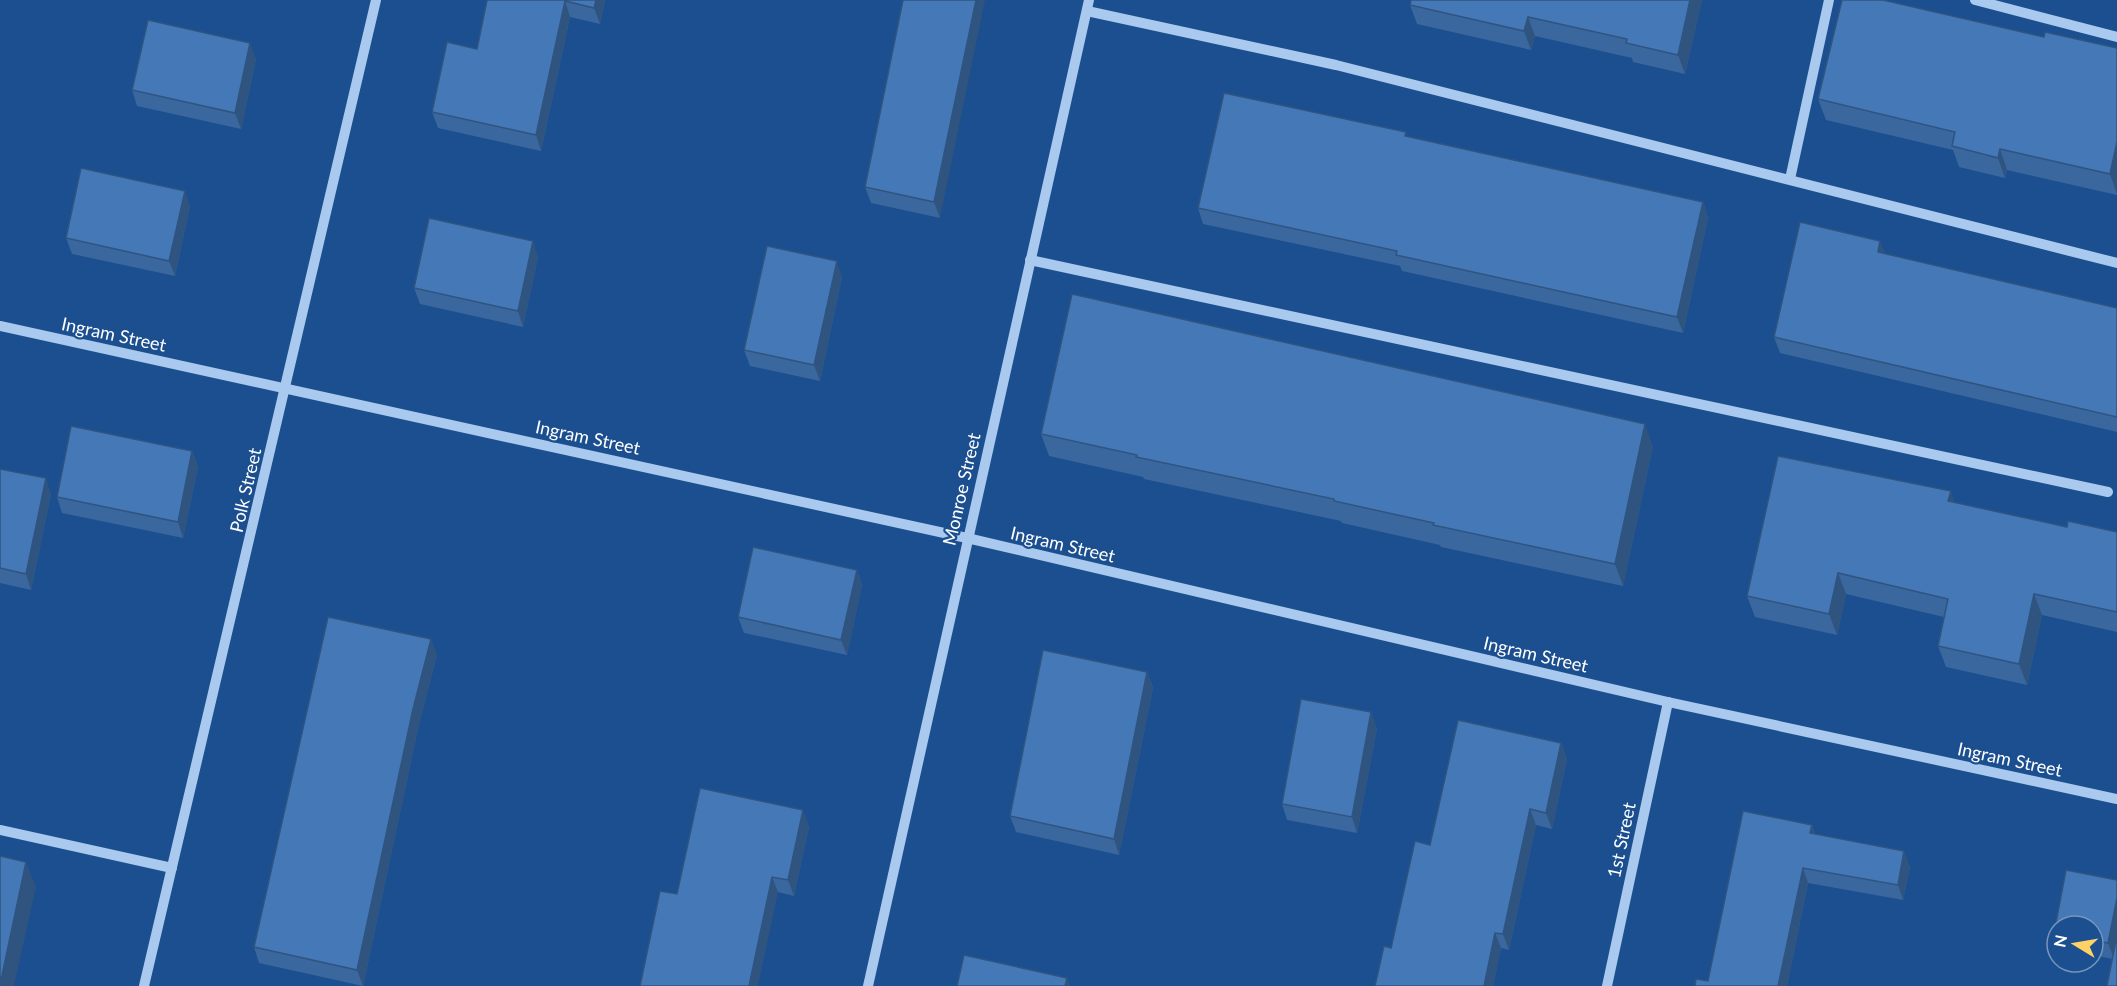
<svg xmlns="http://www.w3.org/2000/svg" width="2117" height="986" font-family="Lato,sans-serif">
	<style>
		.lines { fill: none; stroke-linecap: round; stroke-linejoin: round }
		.minor { stroke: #a9c9ee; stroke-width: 10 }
		.wall { fill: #3a679d }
		.shaded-wall { fill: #305480 }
		.building { fill: #4478b7; stroke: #305480; stroke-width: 1.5 }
		.labels { text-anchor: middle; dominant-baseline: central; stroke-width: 4.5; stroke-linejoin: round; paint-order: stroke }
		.street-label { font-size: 18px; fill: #fff; stroke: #1b4f8f }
	</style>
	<rect width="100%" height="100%" fill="#1b4f8f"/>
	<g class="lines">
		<g class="minor">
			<path d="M 1975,0 L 2117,37"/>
			<path d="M 1087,11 L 1336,65 L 2117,263"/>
			<path d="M 1790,179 L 1829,0"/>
			<path d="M 1030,260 L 2108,492"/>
			<path d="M 0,326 L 967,538 L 1668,702 L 2117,799"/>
			<path d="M 0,830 L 172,868"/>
			<path d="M 144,986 L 376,0"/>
			<path d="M 868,986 L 1089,0"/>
			<path d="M 1607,986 L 1668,702"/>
		</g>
	</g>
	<g class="wall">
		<path d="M 487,0 L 605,0 L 600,24 L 570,17 L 541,151 L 438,128 L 432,112 L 477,49 Z"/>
		<path d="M 903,0 L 940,218 L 871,203 L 865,187 Z"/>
		<path d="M 1702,0 L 1685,74 L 1633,62 L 1632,58 L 1535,36 L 1531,50 L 1417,24 L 1410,5 Z"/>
		<path d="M 2044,37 L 2117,48 L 2117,195 L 2007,170 L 2005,178 L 1959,167 L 1953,150 L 1826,120 L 1818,99 Z"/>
		<path d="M 256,59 L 241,129 L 137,106 L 132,90 Z"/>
		<path d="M 1407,136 L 1703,202 L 1708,218 L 1683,333 L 1402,271 L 1400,266 L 1203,224 L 1198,208 Z"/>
		<path d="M 190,206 L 175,276 L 72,254 L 66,238 Z"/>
		<path d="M 1885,254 L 2117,308 L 2117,432 L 1780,353 L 1774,337 Z"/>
		<path d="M 538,257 L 523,327 L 420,304 L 414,288 Z"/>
		<path d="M 842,277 L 820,381 L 750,366 L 744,350 Z"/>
		<path d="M 1041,434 L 1653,446 L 1623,586 L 1441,547 L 1440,545 L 1342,523 L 1341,521 L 1144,479 L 1143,477 L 1049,456 Z"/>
		<path d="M 192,451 L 198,467 L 183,538 L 62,513 L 57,497 Z"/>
		<path d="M 0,469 L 51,494 L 31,590 L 0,583 Z"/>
		<path d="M 1955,503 L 2067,527 L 2117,532 L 2117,632 L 2042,615 L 2027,685 L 1946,667 L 1938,646 L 1944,617 L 1846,594 L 1837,635 L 1755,617 L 1747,596 Z"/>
		<path d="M 857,570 L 862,585 L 847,655 L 744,633 L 738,617 Z"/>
		<path d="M 437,655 L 419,724 L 363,986 L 259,963 L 254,947 Z"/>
		<path d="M 1147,672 L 1153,688 L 1119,855 L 1016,832 L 1010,816 Z"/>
		<path d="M 1377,728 L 1357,833 L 1287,820 L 1282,804 Z"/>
		<path d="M 1561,743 L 1567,759 L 1552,829 L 1536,825 L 1509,950 L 1501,948 L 1493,986 L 1375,986 L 1391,948 L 1430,845 Z"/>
		<path d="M 1812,825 L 1815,834 L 1910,867 L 1903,900 L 1808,883 L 1787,986 L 1695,986 L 1708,981 Z"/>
		<path d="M 809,826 L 794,896 L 778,892 L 677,894 Z"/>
		<path d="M 2066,870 L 2117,880 L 2117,986 L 2107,986 L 2112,959 L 2093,955 L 2093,926 L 2057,926 L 2057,942 L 2054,933 Z"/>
	</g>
	<g class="shaded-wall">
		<path d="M 596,0 L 605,0 L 600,24 L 594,8 Z"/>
		<path d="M 976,0 L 985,0 L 940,218 L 934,202 Z"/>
		<path d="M 1690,0 L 1702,0 L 1685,74 L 1678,55 Z"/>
		<path d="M 565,1 L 570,17 L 541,151 L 536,135 Z"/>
		<path d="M 1528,17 L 1535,36 L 1531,50 L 1524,31 Z"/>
		<path d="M 250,43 L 256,59 L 241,129 L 235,113 Z"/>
		<path d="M 2117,142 L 2117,194 L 2110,174 Z"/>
		<path d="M 2000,149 L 2007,170 L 2005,178 L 1998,158 Z"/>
		<path d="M 185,191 L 190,206 L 175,276 L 169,261 Z"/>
		<path d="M 1703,202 L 1708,218 L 1683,333 L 1677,317 Z"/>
		<path d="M 533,241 L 538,257 L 523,327 L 518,311 Z"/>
		<path d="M 1880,241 L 1886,256 L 1878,252 Z"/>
		<path d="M 837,261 L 842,277 L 820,381 L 814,365 Z"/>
		<path d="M 1645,424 L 1653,446 L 1623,586 L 1615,564 Z"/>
		<path d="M 192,451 L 198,467 L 183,538 L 178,522 Z"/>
		<path d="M 46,478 L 51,494 L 31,590 L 26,574 Z"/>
		<path d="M 1951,491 L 1958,512 L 1948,501 Z"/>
		<path d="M 857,570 L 862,585 L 847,655 L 841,640 Z"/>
		<path d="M 1838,573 L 1846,594 L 1837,635 L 1829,614 Z"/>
		<path d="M 2034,594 L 2042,615 L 2027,685 L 2019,664 Z"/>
		<path d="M 431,639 L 437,655 L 419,724 L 363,986 L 357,970 L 413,709 Z"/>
		<path d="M 1147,672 L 1153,688 L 1119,855 L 1114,839 Z"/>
		<path d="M 1371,712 L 1377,728 L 1357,833 L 1352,817 Z"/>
		<path d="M 1561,743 L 1567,759 L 1552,829 L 1546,813 Z"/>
		<path d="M 1530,809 L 1536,825 L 1509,950 L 1503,934 Z"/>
		<path d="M 803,810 L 809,826 L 794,896 L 788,880 Z"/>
		<path d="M 1812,825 L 1817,840 L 1810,833 Z"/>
		<path d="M 1904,851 L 1910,867 L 1903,900 L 1898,885 Z"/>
		<path d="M 26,862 L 36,887 L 14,986 L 0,986 Z"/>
		<path d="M 1803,868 L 1808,883 L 1787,986 L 1778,986 Z"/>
		<path d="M 772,877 L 778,892 L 758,986 L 749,986 Z"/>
		<path d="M 2117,898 L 2117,943 L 2114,959 L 2108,943 Z"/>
		<path d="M 1495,933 L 1501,948 L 1493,986 L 1484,986 Z"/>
		<path d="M 1067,978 L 1070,986 L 1065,986 Z"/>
	</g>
	<g class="building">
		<path d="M 487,0 L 596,0 L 594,8 L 565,1 L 536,135 L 432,112 L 447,42 L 477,49 Z"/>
		<path d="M 903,0 L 976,0 L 934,202 L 865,187 Z"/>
		<path d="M 1411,0 L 1690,0 L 1678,55 L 1626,43 L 1627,39 L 1528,17 L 1524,31 L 1410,5 Z"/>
		<path d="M 1842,0 L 1883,0 L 2044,37 L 2045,32 L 2117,48 L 2117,142 L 2110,174 L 2000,149 L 1998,158 L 1952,146 L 1955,132 L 1818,99 Z"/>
		<path d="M 148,20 L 250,43 L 235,113 L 132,90 Z"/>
		<path d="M 1224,93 L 1406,132 L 1405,136 L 1703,202 L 1677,317 L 1396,255 L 1397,251 L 1198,208 Z"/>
		<path d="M 81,168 L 185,191 L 169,261 L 66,238 Z"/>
		<path d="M 429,218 L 533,241 L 518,311 L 414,288 Z"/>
		<path d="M 1800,222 L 1880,241 L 1878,252 L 2117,308 L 2117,417 L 1774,337 Z"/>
		<path d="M 767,246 L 837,261 L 814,365 L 744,350 Z"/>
		<path d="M 1072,294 L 1645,424 L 1615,564 L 1433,525 L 1434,523 L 1334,501 L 1334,499 L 1136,457 L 1137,455 L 1041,434 Z"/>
		<path d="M 71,426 L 192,451 L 178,522 L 57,497 Z"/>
		<path d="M 1778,456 L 1951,491 L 1948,501 L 2067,527 L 2068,521 L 2117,532 L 2117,612 L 2034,594 L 2019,664 L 1938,646 L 1948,599 L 1838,573 L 1829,614 L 1747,596 Z"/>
		<path d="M 0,469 L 46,478 L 26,574 L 0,568 Z"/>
		<path d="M 753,547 L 857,570 L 841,640 L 738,617 Z"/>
		<path d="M 328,617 L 431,639 L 413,709 L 357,970 L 254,947 Z"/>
		<path d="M 1043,650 L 1147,672 L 1114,839 L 1010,816 Z"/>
		<path d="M 1301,699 L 1371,712 L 1352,817 L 1282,804 Z"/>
		<path d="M 1458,720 L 1561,743 L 1546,813 L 1530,809 L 1503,934 L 1495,933 L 1484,986 L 1375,986 L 1384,946 L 1391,948 L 1415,841 L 1430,845 Z"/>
		<path d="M 700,788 L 803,810 L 788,880 L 772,877 L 749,986 L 640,986 L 660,891 L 677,894 Z"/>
		<path d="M 1743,811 L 1812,825 L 1810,833 L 1904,851 L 1898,885 L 1803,868 L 1778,986 L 1695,986 L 1696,979 L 1708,981 Z"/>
		<path d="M 0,856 L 26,862 L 0,985 Z"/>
		<path d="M 2066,870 L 2117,880 L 2117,898 L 2108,943 L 2093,940 L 2093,926 L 2057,926 L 2057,933 L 2054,933 Z"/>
		<path d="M 2117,935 L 2117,986 L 2107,986 Z"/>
		<path d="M 964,955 L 1067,978 L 1065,986 L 957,986 Z"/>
	</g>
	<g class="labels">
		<g class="street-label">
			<text transform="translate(114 334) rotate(12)">Ingram Street</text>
			<text transform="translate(588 437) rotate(12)">Ingram Street</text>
			<text transform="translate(961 489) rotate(-77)">Monroe Street</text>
			<text transform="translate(245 490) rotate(-77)">Polk Street</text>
			<text transform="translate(1063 544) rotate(13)">Ingram Street</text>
			<text transform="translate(1536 654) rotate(13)">Ingram Street</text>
			<text transform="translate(2010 759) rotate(12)">Ingram Street</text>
			<text transform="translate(1621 840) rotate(-78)">1st Street</text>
		</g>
	</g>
	<g transform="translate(2075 944) rotate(281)"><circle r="28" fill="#1b4f8f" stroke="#7695bc" stroke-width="1.5"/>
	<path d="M0-4.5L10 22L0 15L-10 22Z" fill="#ffd166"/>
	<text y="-9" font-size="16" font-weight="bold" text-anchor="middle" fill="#ffffff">N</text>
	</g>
</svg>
